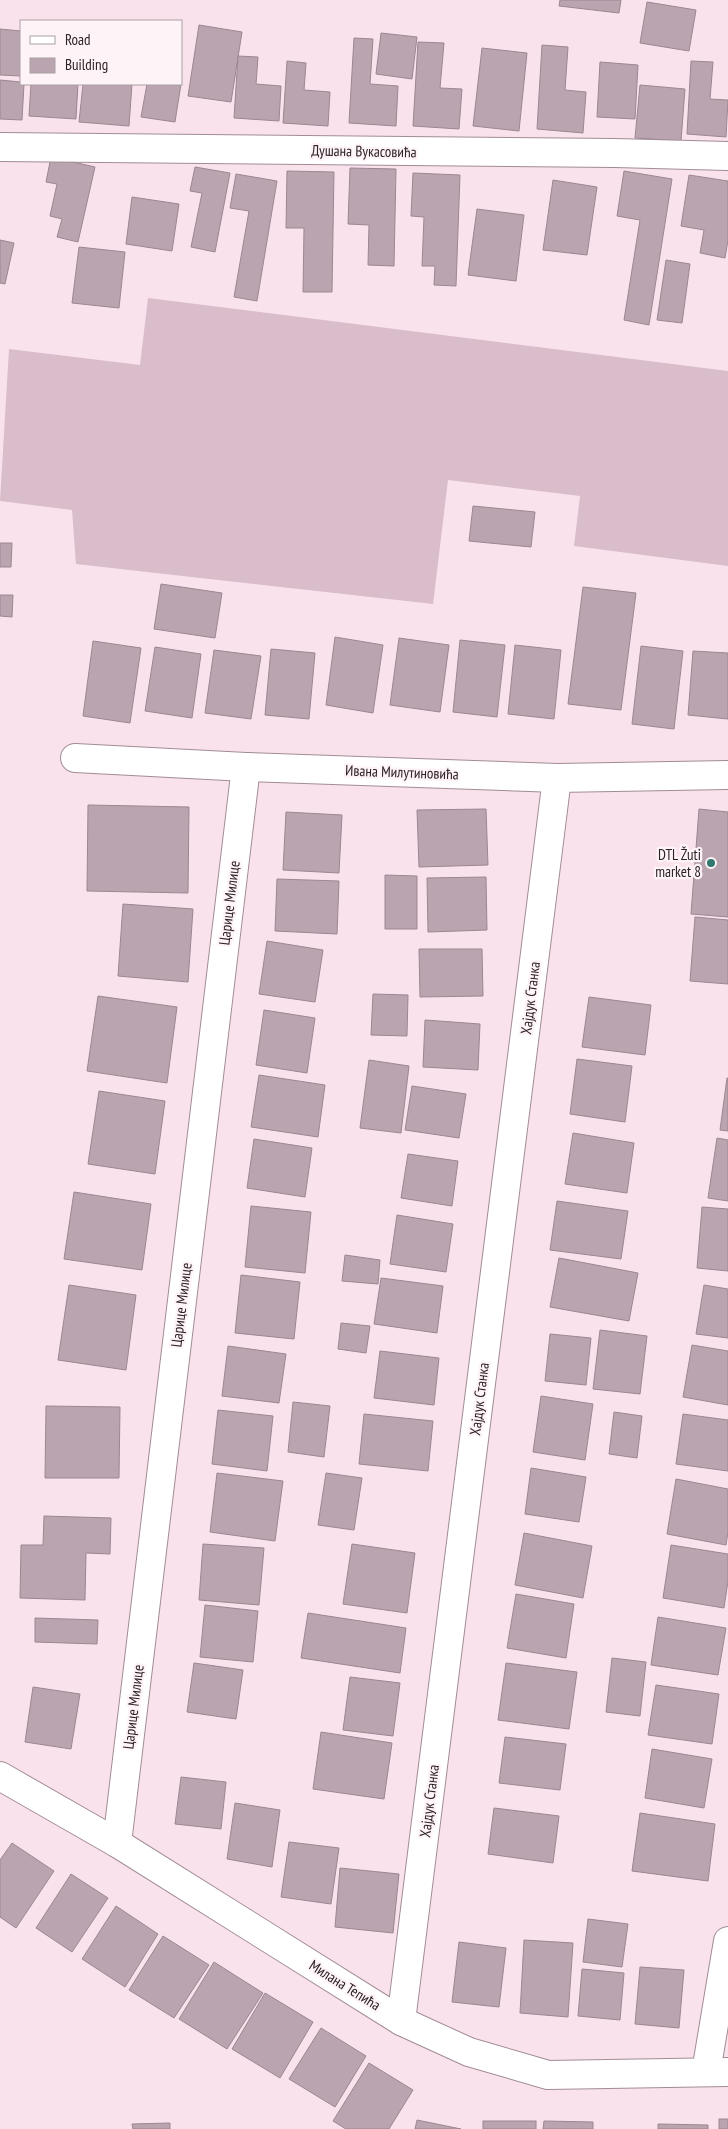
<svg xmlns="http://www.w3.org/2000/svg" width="728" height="2129" font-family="'PT Sans Narrow',sans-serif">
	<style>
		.garden { fill: #d9bdca }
		.building { fill: #baa4af; stroke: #9c8691 }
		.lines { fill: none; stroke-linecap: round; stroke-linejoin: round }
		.street-casing { stroke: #a18c96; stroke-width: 30 }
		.street { stroke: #fff; stroke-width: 28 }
		.poi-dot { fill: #317871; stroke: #fef4f8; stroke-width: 2 }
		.labels { text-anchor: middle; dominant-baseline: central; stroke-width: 4.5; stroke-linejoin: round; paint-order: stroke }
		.street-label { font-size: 15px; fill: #2a2226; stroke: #fef4f8 }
		.poi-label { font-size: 15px; fill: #2a2226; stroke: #fef4f8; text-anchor: end }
	</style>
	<rect width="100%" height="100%" fill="#fae2ed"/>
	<path class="garden" d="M 148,298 L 728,371 L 728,566 L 574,546 L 580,496 L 448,480 L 433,604 L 76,564 L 72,510 L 0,501 L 9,349 L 140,365 Z"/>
	<g class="building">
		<path d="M 560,0 L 621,0 L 619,13 L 559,6 Z"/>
		<path d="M 647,2 L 696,10 L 689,51 L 640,43 Z"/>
		<path d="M 199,25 L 242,32 L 231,102 L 188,96 Z"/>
		<path d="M 0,29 L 21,31 L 21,76 L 0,75 Z"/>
		<path d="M 381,33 L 417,37 L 412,79 L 376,74 Z"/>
		<path d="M 354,38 L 373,39 L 370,84 L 398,86 L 396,126 L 349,123 Z"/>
		<path d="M 418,42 L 444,43 L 440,88 L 462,89 L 459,129 L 413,126 Z"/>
		<path d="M 542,45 L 568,47 L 565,90 L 586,92 L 583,133 L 537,129 Z"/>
		<path d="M 482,48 L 527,53 L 519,131 L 473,126 Z"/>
		<path d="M 238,56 L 258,57 L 256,84 L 281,86 L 279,121 L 234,118 Z"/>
		<path d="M 287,61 L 306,63 L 304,90 L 330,92 L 328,126 L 283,123 Z"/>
		<path d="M 691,61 L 713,62 L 710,99 L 728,100 L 726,137 L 687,134 Z"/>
		<path d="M 600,62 L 638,65 L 635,119 L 597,117 Z"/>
		<path d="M 0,80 L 21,82 L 21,84 L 24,84 L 22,120 L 0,119 Z"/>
		<path d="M 31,84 L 78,84 L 76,119 L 29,116 Z"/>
		<path d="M 83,84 L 132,84 L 129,126 L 79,122 Z"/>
		<path d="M 147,84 L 181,84 L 175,122 L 141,117 Z"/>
		<path d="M 640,85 L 685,89 L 681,141 L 635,138 Z"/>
		<path d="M 51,157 L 95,167 L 78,242 L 57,237 L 62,219 L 50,216 L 57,184 L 46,182 Z"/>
		<path d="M 195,167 L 230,173 L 215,252 L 191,247 L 202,193 L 190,191 Z"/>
		<path d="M 350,168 L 396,169 L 394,266 L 368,265 L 369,225 L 348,224 Z"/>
		<path d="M 287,171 L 334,172 L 332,292 L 303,292 L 304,228 L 286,228 Z"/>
		<path d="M 624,171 L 672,179 L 649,325 L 624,320 L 640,220 L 617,216 Z"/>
		<path d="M 413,173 L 460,175 L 456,286 L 434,285 L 435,266 L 422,266 L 424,217 L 411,216 Z"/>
		<path d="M 236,174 L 277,181 L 257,301 L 234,297 L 249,211 L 230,208 Z"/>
		<path d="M 689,175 L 728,181 L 728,240 L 725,258 L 700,253 L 704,230 L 681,226 Z"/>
		<path d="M 553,180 L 597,187 L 587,255 L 543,250 Z"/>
		<path d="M 132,197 L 179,204 L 172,251 L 126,244 Z"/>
		<path d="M 477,209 L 524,215 L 516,281 L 468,275 Z"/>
		<path d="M 0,240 L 14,243 L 5,284 L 0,283 Z"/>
		<path d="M 79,247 L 125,252 L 119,308 L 72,303 Z"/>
		<path d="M 666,260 L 690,264 L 682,323 L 657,320 Z"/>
		<path d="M 473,506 L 535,512 L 531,547 L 469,541 Z"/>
		<path d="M 0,543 L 12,543 L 11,567 L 0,567 Z"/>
		<path d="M 161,584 L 222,593 L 215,638 L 154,629 Z"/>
		<path d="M 583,587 L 636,593 L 621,710 L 568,704 Z"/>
		<path d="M 0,595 L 13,595 L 12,617 L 0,616 Z"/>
		<path d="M 335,637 L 383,645 L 373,713 L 326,705 Z"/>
		<path d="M 399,638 L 449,645 L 440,712 L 390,705 Z"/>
		<path d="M 460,640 L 505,645 L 497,717 L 453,712 Z"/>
		<path d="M 93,641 L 141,648 L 130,723 L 83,716 Z"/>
		<path d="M 515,645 L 561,650 L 554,719 L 508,714 Z"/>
		<path d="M 641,646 L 683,651 L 674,729 L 632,724 Z"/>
		<path d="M 155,647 L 201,654 L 192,718 L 145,711 Z"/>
		<path d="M 271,649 L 315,653 L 309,719 L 265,715 Z"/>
		<path d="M 214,650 L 261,656 L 251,719 L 205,713 Z"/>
		<path d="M 693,651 L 728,653 L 728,719 L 688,715 Z"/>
		<path d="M 88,805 L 189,807 L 188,893 L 87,891 Z"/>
		<path d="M 486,809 L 488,865 L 419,867 L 417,810 Z"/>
		<path d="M 699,809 L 728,812 L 728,917 L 691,914 Z"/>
		<path d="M 286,812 L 342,815 L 339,873 L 283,870 Z"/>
		<path d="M 385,875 L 417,876 L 417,929 L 385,929 Z"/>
		<path d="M 486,877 L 487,930 L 428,932 L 427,878 Z"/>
		<path d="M 277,879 L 339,881 L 337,934 L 275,931 Z"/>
		<path d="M 123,904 L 193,909 L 188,982 L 118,976 Z"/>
		<path d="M 695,917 L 728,920 L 728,984 L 690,981 Z"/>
		<path d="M 267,941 L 323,950 L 315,1002 L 259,994 Z"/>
		<path d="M 419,949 L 482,949 L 483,996 L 420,997 Z"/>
		<path d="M 373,994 L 408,995 L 407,1036 L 371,1035 Z"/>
		<path d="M 98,996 L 177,1007 L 167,1083 L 87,1071 Z"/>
		<path d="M 589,997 L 651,1005 L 645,1055 L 582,1047 Z"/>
		<path d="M 264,1010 L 315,1018 L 307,1073 L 256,1065 Z"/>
		<path d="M 425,1020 L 480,1024 L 478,1070 L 423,1067 Z"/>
		<path d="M 577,1059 L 632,1066 L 625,1122 L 570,1114 Z"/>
		<path d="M 369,1060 L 409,1066 L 401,1133 L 360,1128 Z"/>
		<path d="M 259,1075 L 325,1085 L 318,1137 L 251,1127 Z"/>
		<path d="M 727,1078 L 728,1078 L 728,1131 L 720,1130 Z"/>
		<path d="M 412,1086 L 466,1094 L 459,1138 L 405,1130 Z"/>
		<path d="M 99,1091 L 165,1101 L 155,1174 L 88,1164 Z"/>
		<path d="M 573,1133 L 634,1143 L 627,1193 L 565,1184 Z"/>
		<path d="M 717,1138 L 728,1140 L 728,1201 L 708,1198 Z"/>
		<path d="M 254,1139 L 312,1148 L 305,1197 L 247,1188 Z"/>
		<path d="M 408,1154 L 458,1161 L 452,1206 L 401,1198 Z"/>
		<path d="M 74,1192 L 151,1204 L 142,1270 L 64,1259 Z"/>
		<path d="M 557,1201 L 628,1211 L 621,1259 L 550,1250 Z"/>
		<path d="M 251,1206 L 311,1212 L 305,1273 L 245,1267 Z"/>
		<path d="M 702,1207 L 728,1209 L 728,1271 L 697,1268 Z"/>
		<path d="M 397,1215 L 453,1224 L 446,1272 L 390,1264 Z"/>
		<path d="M 345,1255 L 380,1260 L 378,1284 L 342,1281 Z"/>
		<path d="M 559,1258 L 638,1273 L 629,1321 L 550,1307 Z"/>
		<path d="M 241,1275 L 300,1282 L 294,1339 L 235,1333 Z"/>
		<path d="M 381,1278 L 443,1286 L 437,1333 L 374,1324 Z"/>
		<path d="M 69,1285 L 136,1295 L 126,1370 L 58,1360 Z"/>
		<path d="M 704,1285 L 728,1289 L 728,1338 L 696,1334 Z"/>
		<path d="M 341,1323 L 370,1326 L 366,1353 L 338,1349 Z"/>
		<path d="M 600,1330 L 647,1336 L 640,1394 L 593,1389 Z"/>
		<path d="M 550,1334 L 591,1338 L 586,1385 L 545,1381 Z"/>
		<path d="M 692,1345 L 728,1351 L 728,1405 L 683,1397 Z"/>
		<path d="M 228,1346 L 286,1354 L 279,1403 L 222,1396 Z"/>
		<path d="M 380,1351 L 439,1358 L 434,1405 L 374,1398 Z"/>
		<path d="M 541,1396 L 593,1404 L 585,1460 L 533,1452 Z"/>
		<path d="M 293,1402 L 330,1406 L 324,1457 L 288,1452 Z"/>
		<path d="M 46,1406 L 120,1407 L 119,1478 L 45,1478 Z"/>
		<path d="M 218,1410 L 273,1416 L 267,1471 L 212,1464 Z"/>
		<path d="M 614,1412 L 642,1416 L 637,1458 L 609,1454 Z"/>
		<path d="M 364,1414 L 433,1421 L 428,1471 L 359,1464 Z"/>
		<path d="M 683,1414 L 728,1420 L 728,1471 L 676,1464 Z"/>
		<path d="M 531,1468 L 586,1477 L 579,1522 L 525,1514 Z"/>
		<path d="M 217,1473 L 283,1481 L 275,1541 L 210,1532 Z"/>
		<path d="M 326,1473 L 362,1478 L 354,1530 L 318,1525 Z"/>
		<path d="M 676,1479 L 728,1489 L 728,1532 L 726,1545 L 667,1534 Z"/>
		<path d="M 44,1516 L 111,1518 L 110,1554 L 86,1553 L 85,1600 L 20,1598 L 21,1545 L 43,1545 Z"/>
		<path d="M 524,1533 L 592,1546 L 583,1598 L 515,1585 Z"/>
		<path d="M 203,1544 L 264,1548 L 259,1605 L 199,1600 Z"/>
		<path d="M 352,1544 L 415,1553 L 407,1613 L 343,1604 Z"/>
		<path d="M 671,1545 L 728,1554 L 728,1581 L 724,1608 L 663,1598 Z"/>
		<path d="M 516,1594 L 574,1604 L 566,1658 L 507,1648 Z"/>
		<path d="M 205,1605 L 258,1611 L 253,1662 L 200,1657 Z"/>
		<path d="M 308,1613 L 406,1628 L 400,1673 L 301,1658 Z"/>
		<path d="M 658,1617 L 726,1628 L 718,1675 L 651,1665 Z"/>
		<path d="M 35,1618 L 98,1620 L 97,1644 L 35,1642 Z"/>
		<path d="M 612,1658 L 646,1662 L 640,1716 L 606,1712 Z"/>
		<path d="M 194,1663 L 243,1670 L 236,1719 L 187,1712 Z"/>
		<path d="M 506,1663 L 577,1672 L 569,1729 L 498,1720 Z"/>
		<path d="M 350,1677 L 400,1683 L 393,1736 L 343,1730 Z"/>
		<path d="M 656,1685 L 719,1694 L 712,1744 L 648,1735 Z"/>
		<path d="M 33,1687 L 80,1694 L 71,1749 L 25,1742 Z"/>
		<path d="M 321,1732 L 392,1743 L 384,1799 L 313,1789 Z"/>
		<path d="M 505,1737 L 566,1744 L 560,1790 L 499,1783 Z"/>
		<path d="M 652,1749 L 712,1759 L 704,1808 L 645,1798 Z"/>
		<path d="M 181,1777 L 226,1782 L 221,1829 L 175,1824 Z"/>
		<path d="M 235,1803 L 280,1810 L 272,1867 L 227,1859 Z"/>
		<path d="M 494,1808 L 559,1816 L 553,1863 L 488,1854 Z"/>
		<path d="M 640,1813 L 715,1824 L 708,1881 L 632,1871 Z"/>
		<path d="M 289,1842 L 339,1848 L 331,1904 L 281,1897 Z"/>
		<path d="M 12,1843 L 54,1871 L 16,1928 L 0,1917 L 0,1860 Z"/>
		<path d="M 340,1868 L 399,1874 L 393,1933 L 335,1927 Z"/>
		<path d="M 71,1874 L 108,1898 L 72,1952 L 36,1928 Z"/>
		<path d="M 116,1906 L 158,1934 L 125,1987 L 82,1959 Z"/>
		<path d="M 588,1919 L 628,1924 L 622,1967 L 583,1962 Z"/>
		<path d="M 163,1936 L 209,1965 L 174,2018 L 129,1990 Z"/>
		<path d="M 524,1940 L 573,1943 L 568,2017 L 520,2013 Z"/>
		<path d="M 459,1942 L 506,1948 L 499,2007 L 452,2002 Z"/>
		<path d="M 214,1962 L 263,1993 L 227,2049 L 179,2019 Z"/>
		<path d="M 640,1967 L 684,1970 L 679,2028 L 635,2024 Z"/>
		<path d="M 582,1969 L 624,1973 L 620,2020 L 578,2016 Z"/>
		<path d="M 265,1993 L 313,2022 L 280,2078 L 232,2049 Z"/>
		<path d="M 321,2028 L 366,2056 L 335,2107 L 289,2079 Z"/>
		<path d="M 369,2063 L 413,2090 L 389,2129 L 346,2129 L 333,2121 Z"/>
		<rect x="719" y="2119" width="9" height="10"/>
		<path d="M 417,2120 L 461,2129 L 415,2129 Z"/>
		<rect x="483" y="2121" width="53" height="8"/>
		<path d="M 544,2121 L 593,2122 L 593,2129 L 543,2129 Z"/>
		<path d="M 170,2123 L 170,2129 L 133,2129 L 132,2124 Z"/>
		<path d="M 658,2124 L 708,2125 L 708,2129 L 658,2129 Z"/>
	</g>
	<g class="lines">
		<defs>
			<g id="street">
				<path d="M 0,147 L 615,153 L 728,156"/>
				<path d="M 75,758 L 246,767 L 557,778 L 728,775"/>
				<path d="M 0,1776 L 117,1843 L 401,2021 L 469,2052 L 548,2075 L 728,2072"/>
				<path d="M 117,1843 L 246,767"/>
				<path d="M 401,2021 L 557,778"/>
				<path d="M 706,2072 L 728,1941"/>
			</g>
		</defs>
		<use href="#street" class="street-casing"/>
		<use href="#street" class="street"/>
	</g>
	<circle class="poi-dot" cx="711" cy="863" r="5"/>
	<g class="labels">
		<g class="street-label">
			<text transform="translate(364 151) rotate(1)">Душана Вукасовића</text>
			<text transform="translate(402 772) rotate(2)">Ивана Милутиновића</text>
			<text transform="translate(229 903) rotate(-83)">Царице Милице</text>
			<text transform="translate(530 998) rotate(-83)">Хајдук Станка</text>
			<text transform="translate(181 1305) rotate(-83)">Царице Милице</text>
			<text transform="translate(479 1399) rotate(-83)">Хајдук Станка</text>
			<text transform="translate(133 1707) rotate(-83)">Царице Милице</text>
			<text transform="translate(429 1801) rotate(-83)">Хајдук Станка</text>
			<text transform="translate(345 1985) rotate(32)">Милана Тепића</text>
		</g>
		<g class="poi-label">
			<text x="701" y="854">DTL Žuti<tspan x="701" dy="17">market 8</tspan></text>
		</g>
	</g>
	<rect x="20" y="20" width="162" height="65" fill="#fef4f8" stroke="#a9a0a4"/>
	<rect x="30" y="36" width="25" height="8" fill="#ffffff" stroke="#a9a0a4"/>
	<text x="65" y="45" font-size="15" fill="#2a2226">Road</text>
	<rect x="30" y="58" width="25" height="15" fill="#baa4af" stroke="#a9a0a4"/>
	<text x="65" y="70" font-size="15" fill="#2a2226">Building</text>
</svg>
